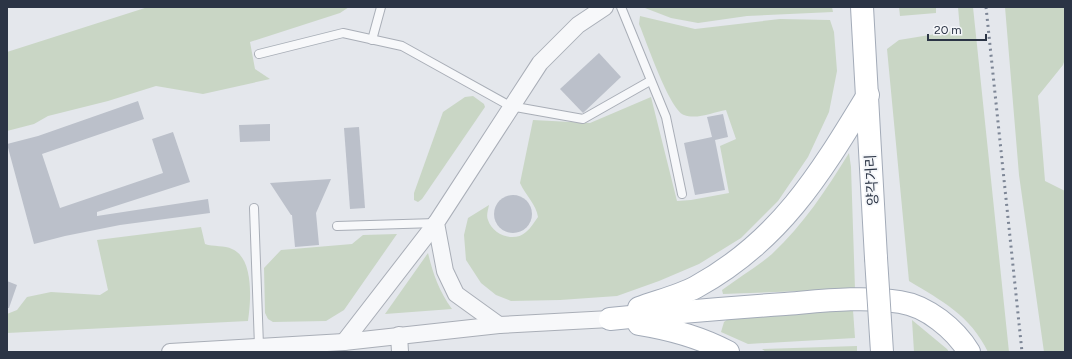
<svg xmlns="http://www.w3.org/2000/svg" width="1072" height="359" font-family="Figtree,'Noto Sans KR',sans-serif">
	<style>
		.green { fill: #c9d6c5 }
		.building { fill: #bbc0ca }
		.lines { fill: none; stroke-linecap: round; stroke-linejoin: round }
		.lane-casing { stroke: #a9aeb7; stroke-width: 10 }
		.street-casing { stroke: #a9aeb7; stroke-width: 18 }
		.primary-casing { stroke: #a3abb8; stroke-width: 24 }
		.lane { stroke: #f7f8fa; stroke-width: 8 }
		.street { stroke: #f7f8fa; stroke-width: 16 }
		.primary { stroke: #fff; stroke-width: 22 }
		.rail { stroke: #7d8696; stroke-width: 3; stroke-dasharray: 2 4; stroke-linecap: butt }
		.primary-bridge-casing { stroke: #a3abb8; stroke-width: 24; stroke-linecap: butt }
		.primary-bridge { stroke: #fff; stroke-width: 22 }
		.labels { text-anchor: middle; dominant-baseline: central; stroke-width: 3.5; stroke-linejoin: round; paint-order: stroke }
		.street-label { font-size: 14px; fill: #2b3445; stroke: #f4f6f9 }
	</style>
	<rect width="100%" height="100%" fill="#e4e7ec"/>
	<g class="green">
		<path d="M 148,7 L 349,7 L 340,13 L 250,42 L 255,69 L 270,79 L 203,94 L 156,86 L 108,101 L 48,116 L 34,124 L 7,131 L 7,52 Z"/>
		<path d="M 646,7 L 832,7 L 833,12 L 747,16 L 698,23 L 671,18 L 645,8 Z"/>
		<path d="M 899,7 L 936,7 L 936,13 L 900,16 Z"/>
		<path d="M 958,7 L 973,7 L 1009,352 L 988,352 C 970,315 942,301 909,281 L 887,49 L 899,40 L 960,30 Z"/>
		<path d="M 1005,7 L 1065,7 L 1065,59 L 1063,65 L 1038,96 L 1045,181 L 1065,191 L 1065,352 L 1044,352 L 1019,175 Z"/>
		<path d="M 640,16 L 695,29 L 780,19 L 830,20 L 834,32 L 837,71 L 829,112 L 808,157 L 778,201 L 741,238 L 699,264 L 659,281 L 617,296 L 560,300 L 511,301 L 496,295 L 481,283 L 466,260 L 464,235 L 468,218 L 489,205 C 488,210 486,216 488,220 C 493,235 514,243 526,232 C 531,228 534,222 538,217 C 536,204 526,196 520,183 L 533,120 L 590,123 L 651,97 L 677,201 L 691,200 L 729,193 L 720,146 L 736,139 L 726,110 C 713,112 697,120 684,115 C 669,109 646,40 639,24 Z"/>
		<path d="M 473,96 L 484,104 L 485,107 L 422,199 L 418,202 L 414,200 L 414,193 L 443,112 L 465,97 Z"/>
		<path d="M 849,153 L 851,167 L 855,289 L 723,294 L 722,290 C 738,278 757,267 772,254 C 804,224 826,190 849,153 Z"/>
		<path d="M 201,227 L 205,244 C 213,247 225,245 232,249 C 254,258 251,301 248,321 L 7,333 L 7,314 L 17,310 L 27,297 L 51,292 L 100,295 L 108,290 L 97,240 Z"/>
		<path d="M 397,234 L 344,310 L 326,321 L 273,322 L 268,319 L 265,313 L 264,268 L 281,250 L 352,244 L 363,235 Z"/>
		<path d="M 428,253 C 433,274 439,291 452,309 L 385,314 Z"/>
		<path d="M 853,310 L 855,338 L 748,344 L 721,332 L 724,322 L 728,319 Z"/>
		<path d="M 912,320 L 947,349 L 949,352 L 914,352 Z"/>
		<path d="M 857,346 L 857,352 L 766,352 L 762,349 Z"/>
	</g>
	<g class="building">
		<path d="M 599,53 L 621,77 L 583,113 L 560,89 Z"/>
		<path d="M 138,101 L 144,119 L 42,154 L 60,208 L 163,173 L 152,139 L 173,132 L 190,182 L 97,212 L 97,216 L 208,199 L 210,213 L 120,225 L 65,236 L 34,244 L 7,144 L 38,136 Z"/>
		<path d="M 723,114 L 728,137 L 715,140 L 725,190 L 695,195 L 684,143 L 712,137 L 707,117 Z"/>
		<path d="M 270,124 L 270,141 L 240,142 L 239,125 Z"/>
		<path d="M 359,127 L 365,208 L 350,209 L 344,128 Z"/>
		<path d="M 331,179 L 316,213 L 319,245 L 295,247 L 292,215 L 291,215 L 270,183 Z"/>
		<circle cx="513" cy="214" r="19"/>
		<path d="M 7,281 L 17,285 L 9,308 L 7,308 Z"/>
	</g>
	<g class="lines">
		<defs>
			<g id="lane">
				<path d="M 621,7 L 666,117 L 682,194"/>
				<path d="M 372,40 L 381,7"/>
				<path d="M 259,54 L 343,33 L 402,46 L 510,106 L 583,119 L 650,81"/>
				<path d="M 254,208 L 259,346"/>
				<path d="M 337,226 L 436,223"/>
			</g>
			<g id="street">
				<path d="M 499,325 L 456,294 L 445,271 L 436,223 L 540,63 L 578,25 L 605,7"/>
				<path d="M 399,335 L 400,352"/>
				<path d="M 344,342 L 436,223"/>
				<path d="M 170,352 L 344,342 L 499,325 L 610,319"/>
			</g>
			<g id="primary">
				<path d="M 862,7 L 876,258"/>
				<path d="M 639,308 C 658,301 679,296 696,287 C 780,241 820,174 868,95"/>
				<path d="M 610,319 C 668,313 727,308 785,304 C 822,301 863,296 900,302 C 927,306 955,329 969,352"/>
				<path d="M 639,324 C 670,329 700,337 728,352"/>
			</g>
		</defs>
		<use href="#lane" class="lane-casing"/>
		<use href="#street" class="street-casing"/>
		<use href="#primary" class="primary-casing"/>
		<use href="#lane" class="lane"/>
		<use href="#street" class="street"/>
		<use href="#primary" class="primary"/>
		<path class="rail" d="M 986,7 L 1022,352"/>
		<defs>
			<path id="primary-bridge" d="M 876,258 L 882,352"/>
		</defs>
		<use href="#primary-bridge" class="primary-bridge-casing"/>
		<use href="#primary-bridge" class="primary-bridge"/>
	</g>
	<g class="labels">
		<g class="street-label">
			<text transform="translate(872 180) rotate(-93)">양각거리</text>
		</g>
	</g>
	<rect width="1072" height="359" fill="none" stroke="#2b3445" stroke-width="16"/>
	<path d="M928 34v6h58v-6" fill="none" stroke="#2b3445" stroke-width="2"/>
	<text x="934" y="34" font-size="12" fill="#2b3445" stroke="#f4f6f9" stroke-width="3" paint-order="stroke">20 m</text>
</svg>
